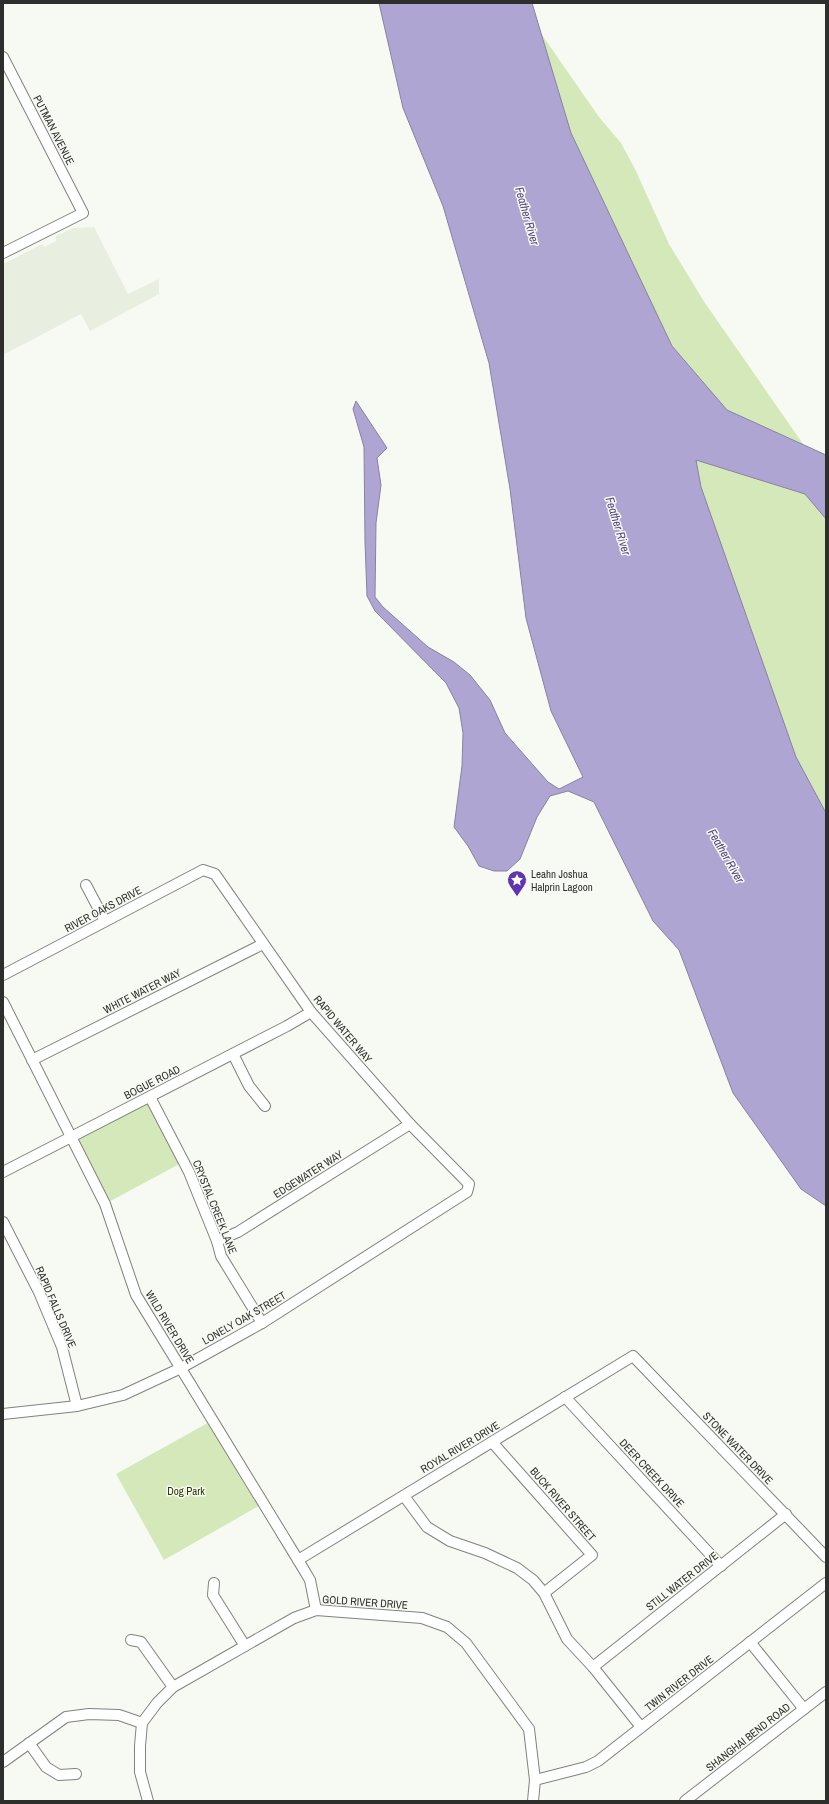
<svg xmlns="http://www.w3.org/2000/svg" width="829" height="1804" font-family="'Archivo Narrow',sans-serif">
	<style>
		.built { fill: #e8eee0 }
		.green { fill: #d5e8ba }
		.water { fill: #aea5d3; stroke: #8882a1 }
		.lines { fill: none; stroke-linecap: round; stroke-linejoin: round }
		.minor-casing { stroke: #80837d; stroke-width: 12 }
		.minor { stroke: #fff; stroke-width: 10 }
		.labels { text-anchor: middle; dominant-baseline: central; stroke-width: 3; stroke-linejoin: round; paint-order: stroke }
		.street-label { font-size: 11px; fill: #2e2f2d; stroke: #f7faf3 }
		.poi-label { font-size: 11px; fill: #2e2f2d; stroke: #f7faf3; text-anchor: start }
		.park-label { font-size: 11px; fill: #283802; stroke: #f7faf3 }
		.water-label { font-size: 12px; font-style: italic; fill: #554681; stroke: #f7faf3 }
	</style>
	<rect width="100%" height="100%" fill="#f7faf3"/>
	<path class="built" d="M 94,227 L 128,294 L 159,279 L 159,294 L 90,331 L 81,314 L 3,355 L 3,264 L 42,244 L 44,247 L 56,241 L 56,236 L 73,228 Z"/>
	<g class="green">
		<path d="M 531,19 L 599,117 L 621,143 L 635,169 L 669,244 L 705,303 L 826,477 L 826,883 L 606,259 Z"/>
		<path d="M 150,1097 L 183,1162 L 105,1204 L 72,1137 Z"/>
		<path d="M 213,1420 L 264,1503 L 164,1560 L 116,1474 Z"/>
	</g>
	<path class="water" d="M 379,3 L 532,3 L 571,133 L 672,346 L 727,410 L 826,455 L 826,519 L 805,494 L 696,460 L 701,487 L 796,757 L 826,813 L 826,1206 L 801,1189 L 733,1093 L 679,950 L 653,921 L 594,802 L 568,791 L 550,796 L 537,817 L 520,859 L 507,871 L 494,871 L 479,866 L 468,846 L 454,827 L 462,766 L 463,733 L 459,708 L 446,683 L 375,611 L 367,596 L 365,542 L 364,447 L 353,409 L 356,401 L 387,448 L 377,458 L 381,485 L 376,523 L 375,597 L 383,607 L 428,647 L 454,662 L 470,675 L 490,700 L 505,733 L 548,782 L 559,789 L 583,777 L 551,711 L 526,618 L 510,489 L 489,363 L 443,206 L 403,108 Z"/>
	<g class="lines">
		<defs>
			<g id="minor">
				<path d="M 3,57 L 83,213 L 3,253"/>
				<path d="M 86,885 L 105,921"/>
				<path d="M 3,975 L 203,870 L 215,874 L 311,1012 L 410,1124 L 469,1184 L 467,1192 L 262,1323 L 181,1368 L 123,1395 L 77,1406 L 3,1414"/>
				<path d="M 3,1002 L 105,1204 L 136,1295 L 298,1560 L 310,1580 L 316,1610"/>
				<path d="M 233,1054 L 249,1086 L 265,1106"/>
				<path d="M 32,1060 L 263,944"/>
				<path d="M 150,1097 L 189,1172 L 217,1241 L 221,1256 L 262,1323"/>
				<path d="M 3,1172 L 287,1026 L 311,1012"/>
				<path d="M 3,1222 L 39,1292 L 62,1347 L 77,1406"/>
				<path d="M 217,1241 L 238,1232 L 410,1124"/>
				<path d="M 565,1397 L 721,1566"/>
				<path d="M 492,1442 L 592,1555 L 544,1593"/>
				<path d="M 404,1496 L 427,1527 L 450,1541 L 485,1553 L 517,1568 L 533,1580 L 544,1593 L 567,1639 L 593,1667 L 641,1727"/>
				<path d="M 298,1560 L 633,1356 L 826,1557"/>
				<path d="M 214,1583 L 213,1595 L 245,1646"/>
				<path d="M 131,1640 L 141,1642 L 173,1687"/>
				<path d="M 750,1642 L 804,1709"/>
				<path d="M 593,1667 L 786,1514"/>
				<path d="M 29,1743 L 46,1767 L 59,1775 L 76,1774"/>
				<path d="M 3,1762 L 66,1717 L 89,1714 L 119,1715 L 142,1723"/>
				<path d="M 535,1780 L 586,1767 L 598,1761 L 826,1583"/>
				<path d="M 148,1801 L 140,1772 L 140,1746 L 142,1723 L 157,1703 L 173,1687 L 294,1618 L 316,1610 L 422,1618 L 447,1627 L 466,1643 L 529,1729 L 535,1780 L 533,1801"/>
				<path d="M 685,1801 L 826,1692"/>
			</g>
		</defs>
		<use href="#minor" class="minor-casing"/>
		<use href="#minor" class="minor"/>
	</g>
	<defs>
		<symbol id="sight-pin" viewBox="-11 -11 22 30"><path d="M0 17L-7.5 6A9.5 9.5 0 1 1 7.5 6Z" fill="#6036ae" stroke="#f7faf3"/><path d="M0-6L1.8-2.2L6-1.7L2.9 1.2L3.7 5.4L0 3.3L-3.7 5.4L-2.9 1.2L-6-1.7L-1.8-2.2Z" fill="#fff"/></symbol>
	</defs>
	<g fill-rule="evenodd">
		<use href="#sight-pin" x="506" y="869" width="22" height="30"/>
	</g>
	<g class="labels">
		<g class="street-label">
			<text transform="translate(54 130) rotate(63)">PUTMAN AVENUE</text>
			<text transform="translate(103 909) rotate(-28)">RIVER OAKS DRIVE</text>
			<text transform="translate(142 991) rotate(-27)">WHITE WATER WAY</text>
			<text transform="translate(343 1029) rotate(50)">RAPID WATER WAY</text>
			<text transform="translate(152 1082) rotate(-27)">BOGUE ROAD</text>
			<text transform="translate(308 1174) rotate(-32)">EDGEWATER WAY</text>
			<text transform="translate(215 1207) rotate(68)">CRYSTAL CREEK LANE</text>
			<text transform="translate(56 1307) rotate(67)">RAPID FALLS DRIVE</text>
			<text transform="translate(244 1318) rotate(-30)">LONELY OAK STREET</text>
			<text transform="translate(170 1327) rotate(59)">WILD RIVER DRIVE</text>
			<text transform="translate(460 1447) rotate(-31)">ROYAL RIVER DRIVE</text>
			<text transform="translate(738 1448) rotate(46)">STONE WATER DRIVE</text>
			<text transform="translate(652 1473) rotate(47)">DEER CREEK DRIVE</text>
			<text transform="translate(563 1504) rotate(49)">BUCK RIVER STREET</text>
			<text transform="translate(682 1581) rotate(-38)">STILL WATER DRIVE</text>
			<text transform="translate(365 1602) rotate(4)">GOLD RIVER DRIVE</text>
			<text transform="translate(679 1683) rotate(-38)">TWIN RIVER DRIVE</text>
			<text transform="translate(748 1737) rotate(-38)">SHANGHAI BEND ROAD</text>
		</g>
		<g class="poi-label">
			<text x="531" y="874">Leahn Joshua<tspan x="531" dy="13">Halprin Lagoon</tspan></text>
		</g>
		<g class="park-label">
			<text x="186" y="1491">Dog Park</text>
		</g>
		<g class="water-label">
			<text transform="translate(527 216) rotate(74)">Feather River</text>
			<text transform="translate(618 526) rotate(73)">Feather River</text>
			<text transform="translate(726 856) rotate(60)">Feather River</text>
		</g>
	</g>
	<rect width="829" height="1804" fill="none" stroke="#2e2f2d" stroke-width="8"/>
</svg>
